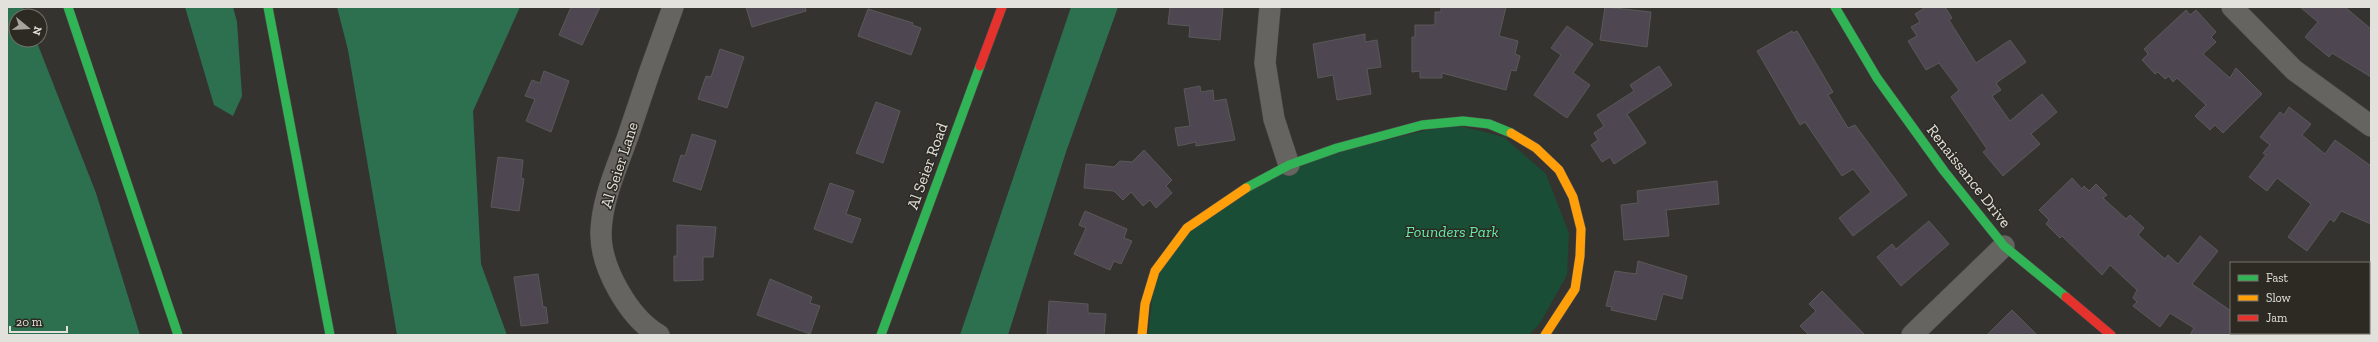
<svg xmlns="http://www.w3.org/2000/svg" width="2378" height="342" font-family="'Zilla Slab',serif">
	<style>
		.green { fill: #1a4d35 }
		.forest { fill: #2c704f }
		.building { fill: #4e4651; stroke: #5a5958 }
		.lines { fill: none; stroke-linecap: round; stroke-linejoin: round }
		.street-casing { stroke: #504e4b; stroke-width: 22 }
		.fast-casing { stroke: #504e4b; stroke-width: 10 }
		.slow-casing { stroke: #504e4b; stroke-width: 10 }
		.jam-casing { stroke: #504e4b; stroke-width: 10 }
		.street { stroke: #656460; stroke-width: 21 }
		.fast { stroke: #30b455; stroke-width: 9 }
		.slow { stroke: #ff9f0a; stroke-width: 9 }
		.jam { stroke: #e5322d; stroke-width: 9 }
		.labels { text-anchor: middle; dominant-baseline: central; stroke-width: 3; stroke-linejoin: round; paint-order: stroke }
		.street-label { font-size: 16px; fill: #e3e1dc; stroke: #2c2a23 }
		.park-label { font-size: 16px; font-style: italic; fill: #64eba9; stroke: #2c2a23 }
	</style>
	<rect width="100%" height="100%" fill="#34332f"/>
	<path class="green" d="M 1452,124 L 1504,137 L 1546,174 L 1569,233 L 1567,275 L 1539,325 L 1528,335 L 1148,335 L 1155,275 L 1189,231 L 1291,163 Z"/>
	<g class="forest">
		<path d="M 7,7 L 23,7 L 26,16 L 16,16 L 16,40 L 36,40 L 96,193 L 140,335 L 7,335 Z"/>
		<path d="M 185,7 L 233,7 L 237,22 L 242,96 L 233,116 L 214,105 Z"/>
		<path d="M 337,7 L 520,7 L 473,111 L 481,264 L 507,335 L 397,335 L 348,50 Z"/>
		<path d="M 1071,7 L 1118,7 L 1066,152 L 1008,335 L 960,335 Z"/>
	</g>
	<g class="building">
		<path d="M 571,7 L 600,7 L 582,45 L 559,35 Z"/>
		<path d="M 746,7 L 805,7 L 806,11 L 752,27 Z"/>
		<path d="M 1170,7 L 1223,7 L 1220,40 L 1189,37 L 1190,26 L 1168,24 Z"/>
		<path d="M 1441,7 L 1506,7 L 1499,36 L 1518,41 L 1515,54 L 1520,56 L 1516,71 L 1511,70 L 1506,90 L 1442,73 L 1442,78 L 1420,78 L 1420,71 L 1412,72 L 1412,37 L 1415,37 L 1415,25 L 1435,25 L 1435,12 L 1441,12 Z"/>
		<path d="M 1605,7 L 1651,12 L 1647,47 L 1600,40 Z"/>
		<path d="M 1926,7 L 1945,7 L 1952,18 L 1949,20 L 1976,63 L 2010,40 L 2026,62 L 1996,83 L 2001,90 L 1992,96 L 2010,121 L 2042,94 L 2057,112 L 2031,134 L 2040,144 L 2003,176 L 1983,152 L 1987,149 L 1951,97 L 1959,90 L 1939,63 L 1926,70 L 1908,41 L 1917,36 L 1911,27 L 1920,22 L 1915,14 Z"/>
		<path d="M 2300,7 L 2345,7 L 2371,29 L 2371,77 L 2332,53 L 2329,57 L 2305,37 L 2318,22 Z"/>
		<path d="M 868,9 L 913,23 L 912,25 L 921,28 L 911,55 L 858,36 Z"/>
		<path d="M 2186,10 L 2190,15 L 2196,10 L 2216,32 L 2211,37 L 2216,42 L 2203,54 L 2230,78 L 2236,68 L 2262,94 L 2223,133 L 2215,125 L 2210,130 L 2195,116 L 2206,105 L 2177,78 L 2173,82 L 2169,76 L 2165,79 L 2158,72 L 2155,74 L 2142,60 L 2148,54 L 2144,49 Z"/>
		<path d="M 1567,26 L 1593,44 L 1573,73 L 1590,85 L 1567,118 L 1534,95 L 1561,55 L 1551,48 Z"/>
		<path d="M 1792,31 L 1793,33 L 1797,31 L 1833,92 L 1828,95 L 1848,128 L 1855,125 L 1907,195 L 1853,236 L 1839,218 L 1871,192 L 1853,169 L 1842,176 L 1805,122 L 1800,125 L 1757,51 Z"/>
		<path d="M 1365,34 L 1365,42 L 1377,40 L 1381,67 L 1367,69 L 1371,94 L 1337,100 L 1333,75 L 1318,78 L 1313,44 Z"/>
		<path d="M 720,49 L 744,57 L 727,108 L 698,99 L 706,76 L 711,77 Z"/>
		<path d="M 1659,66 L 1672,85 L 1627,114 L 1646,143 L 1614,164 L 1610,157 L 1602,162 L 1591,145 L 1598,140 L 1594,133 L 1604,126 L 1597,115 L 1634,91 L 1630,85 Z"/>
		<path d="M 544,71 L 569,81 L 551,132 L 526,121 L 535,99 L 525,96 L 532,80 L 540,83 Z"/>
		<path d="M 1200,86 L 1201,92 L 1213,90 L 1214,101 L 1226,99 L 1235,140 L 1196,146 L 1196,142 L 1178,146 L 1175,128 L 1190,126 L 1184,89 Z"/>
		<path d="M 876,102 L 900,111 L 883,163 L 856,153 Z"/>
		<path d="M 2289,107 L 2311,124 L 2302,135 L 2325,154 L 2335,140 L 2371,166 L 2371,224 L 2341,211 L 2334,222 L 2330,219 L 2307,251 L 2288,237 L 2311,204 L 2277,178 L 2267,191 L 2249,177 L 2266,155 L 2263,153 L 2270,145 L 2260,137 L 2280,112 L 2284,115 Z"/>
		<path d="M 692,134 L 716,141 L 701,190 L 673,181 L 681,155 L 685,156 Z"/>
		<path d="M 1144,150 L 1172,180 L 1166,186 L 1172,193 L 1156,208 L 1150,200 L 1143,206 L 1131,192 L 1123,200 L 1114,191 L 1084,188 L 1086,164 L 1114,167 L 1120,161 L 1132,162 Z"/>
		<path d="M 498,157 L 523,160 L 521,178 L 524,179 L 519,211 L 491,207 Z"/>
		<path d="M 2072,178 L 2082,189 L 2084,186 L 2089,191 L 2096,184 L 2107,195 L 2103,198 L 2126,219 L 2130,215 L 2144,228 L 2138,235 L 2165,259 L 2168,255 L 2178,264 L 2200,236 L 2218,251 L 2192,284 L 2231,311 L 2231,335 L 2190,335 L 2194,328 L 2170,313 L 2160,327 L 2133,306 L 2137,302 L 2133,298 L 2137,290 L 2110,265 L 2102,275 L 2062,236 L 2060,238 L 2046,224 L 2049,220 L 2039,210 Z"/>
		<path d="M 1717,181 L 1719,204 L 1666,210 L 1669,236 L 1624,240 L 1621,205 L 1638,203 L 1637,191 Z"/>
		<path d="M 830,183 L 854,191 L 846,214 L 861,219 L 852,243 L 814,229 Z"/>
		<path d="M 1085,211 L 1127,229 L 1124,238 L 1132,241 L 1121,264 L 1114,261 L 1110,270 L 1074,254 L 1086,228 L 1079,225 Z"/>
		<path d="M 1929,221 L 1949,244 L 1901,286 L 1877,257 L 1892,244 L 1896,249 Z"/>
		<path d="M 677,225 L 716,227 L 713,257 L 703,257 L 703,280 L 674,281 L 674,256 L 677,256 Z"/>
		<path d="M 1638,261 L 1687,276 L 1682,299 L 1663,294 L 1656,320 L 1611,310 L 1612,307 L 1606,306 L 1615,271 L 1636,274 Z"/>
		<path d="M 538,274 L 543,307 L 546,307 L 548,323 L 521,326 L 514,277 Z"/>
		<path d="M 770,279 L 812,297 L 810,303 L 820,306 L 810,334 L 757,315 Z"/>
		<path d="M 1822,291 L 1865,335 L 1809,335 L 1800,326 L 1816,311 L 1809,304 Z"/>
		<path d="M 1049,301 L 1088,304 L 1088,313 L 1106,314 L 1104,335 L 1047,335 Z"/>
		<path d="M 2012,310 L 2037,335 L 1987,335 Z"/>
	</g>
	<g class="lines">
		<defs>
			<g id="street">
				<path d="M 1270,7 L 1265,63 L 1274,119 L 1289,165"/>
				<path d="M 2232,7 L 2294,70 L 2371,126"/>
				<path d="M 659,335 C 629,318 600,267 601,232 C 602,199 617,167 628,136 C 642,93 657,50 673,7"/>
				<path d="M 1912,335 L 2004,246"/>
			</g>
			<g id="fast">
				<path d="M 68,7 L 178,335"/>
				<path d="M 268,7 L 330,335"/>
				<path d="M 1835,7 L 1877,78 L 1944,171 L 2004,246 L 2066,297"/>
				<path d="M 1246,188 L 1289,165 L 1337,148 L 1422,125 L 1463,121 L 1489,124 L 1511,133"/>
				<path d="M 881,335 L 980,66"/>
			</g>
			<g id="slow">
				<path d="M 1511,133 L 1536,148 L 1559,170 L 1573,197 L 1581,229 L 1580,256 L 1575,289 L 1545,335"/>
				<path d="M 1142,335 L 1145,304 L 1155,271 L 1187,228 L 1246,188"/>
			</g>
			<g id="jam">
				<path d="M 980,66 L 1002,7"/>
				<path d="M 2066,297 L 2111,335"/>
			</g>
		</defs>
		<use href="#street" class="street-casing"/>
		<use href="#fast" class="fast-casing"/>
		<use href="#slow" class="slow-casing"/>
		<use href="#jam" class="jam-casing"/>
		<use href="#street" class="street"/>
		<use href="#fast" class="fast"/>
		<use href="#slow" class="slow"/>
		<use href="#jam" class="jam"/>
	</g>
	<g class="labels">
		<g class="street-label">
			<text transform="translate(619 165) rotate(-72)">Al Seier Lane</text>
			<text transform="translate(927 166) rotate(-70)">Al Seier Road</text>
			<text transform="translate(1969 176) rotate(52)">Renaissance Drive</text>
		</g>
		<g class="park-label">
			<text x="1452" y="231">Founders Park</text>
		</g>
	</g>
	<rect width="2378" height="342" fill="none" stroke="#e3e1dc" stroke-width="16"/>
	<rect x="2230" y="262" width="140" height="72" fill="#2c2a23" stroke="#75736d"/>
	<rect x="2238" y="275" width="20" height="6" fill="#30b455" stroke="#75736d"/>
	<text x="2266" y="282" font-size="12" fill="#e3e1dc">Fast</text>
	<rect x="2238" y="295" width="20" height="6" fill="#ff9f0a" stroke="#75736d"/>
	<text x="2266" y="302" font-size="12" fill="#e3e1dc">Slow</text>
	<rect x="2238" y="315" width="20" height="6" fill="#e5322d" stroke="#75736d"/>
	<text x="2266" y="322" font-size="12" fill="#e3e1dc">Jam</text>
	<g transform="translate(28 28) rotate(108)"><circle r="19" fill="#2c2a23" stroke="#75736d"/>
	<path d="M0-3L7 15L0 10L-7 15Z" fill="#a6a49f"/>
	<text y="-6" font-size="11" font-weight="bold" text-anchor="middle" fill="#e3e1dc">N</text>
	</g>
	<path d="M10 326v6h57v-6" fill="none" stroke="#e3e1dc" stroke-width="2"/>
	<text x="16" y="326" font-size="12" fill="#e3e1dc" stroke="#2c2a23" stroke-width="3" paint-order="stroke">20 m</text>
</svg>
